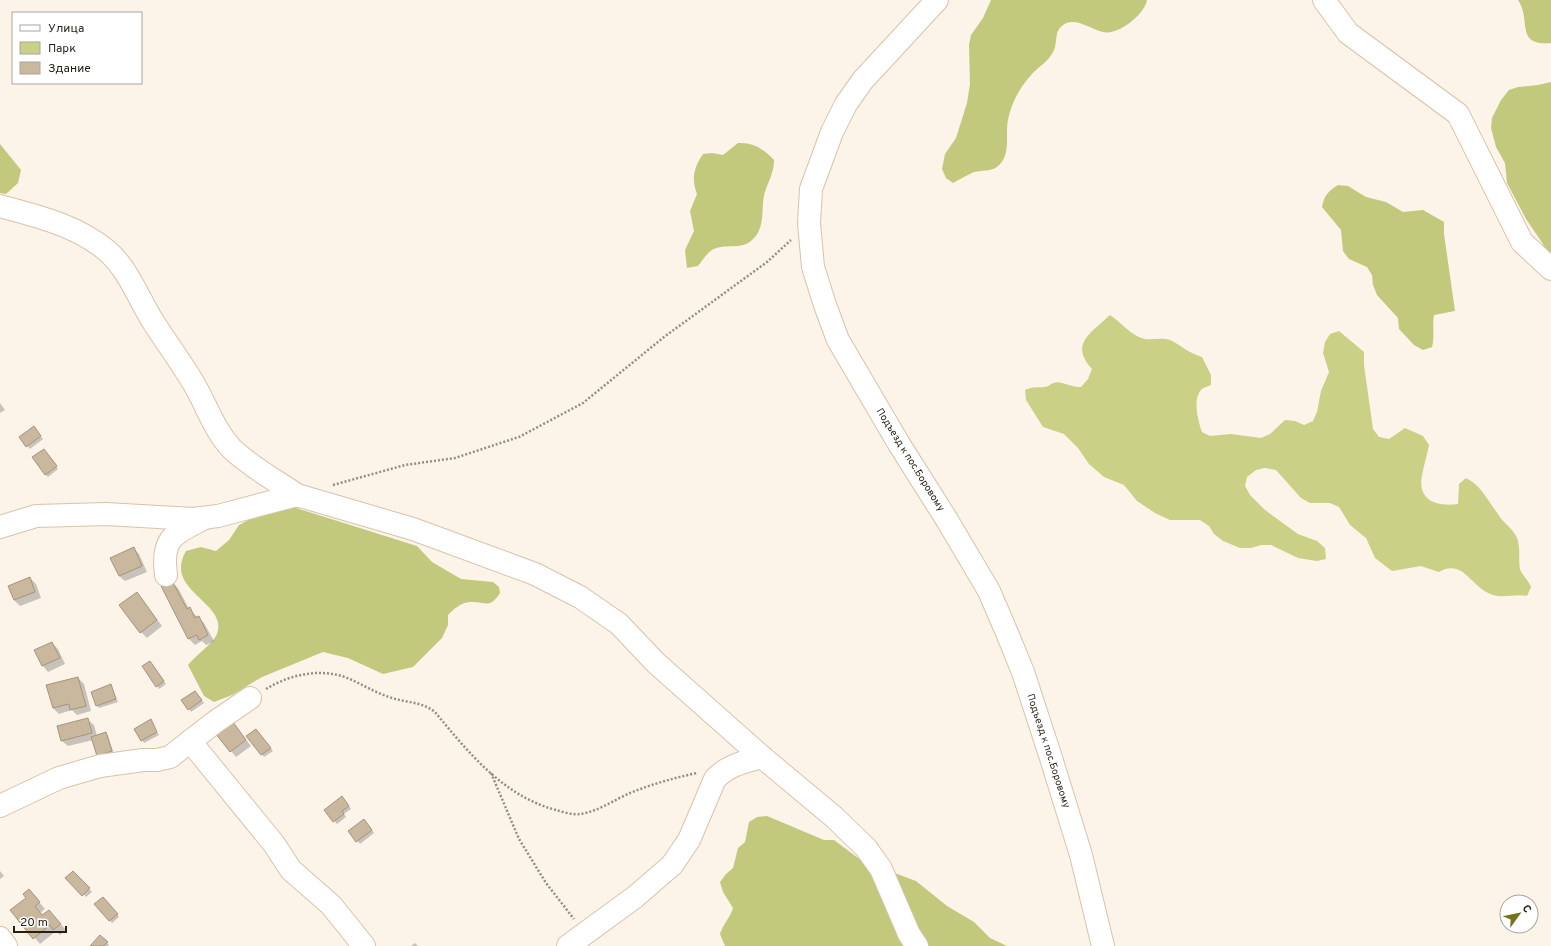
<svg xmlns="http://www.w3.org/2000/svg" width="1551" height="946" font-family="Overpass,sans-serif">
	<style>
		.green { fill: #cad187 }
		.forest { fill: #c2c97d }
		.shadow { fill: #0003 }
		.building { fill: #c9b89d; stroke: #a5957b }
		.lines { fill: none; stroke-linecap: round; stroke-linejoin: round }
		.minor-casing { stroke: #d8c3a9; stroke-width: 24 }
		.path { stroke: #968e84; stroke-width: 2.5; stroke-dasharray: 2 2; stroke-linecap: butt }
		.minor { stroke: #fff; stroke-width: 22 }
		.labels { text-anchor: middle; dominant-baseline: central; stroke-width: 3; stroke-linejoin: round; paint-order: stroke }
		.street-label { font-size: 10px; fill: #261f15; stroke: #fff }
	</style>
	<rect width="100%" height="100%" fill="#fcf3e9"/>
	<path class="green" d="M 1110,315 C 1121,322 1131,336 1145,339 C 1153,340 1162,337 1170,340 C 1181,345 1188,353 1202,357 L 1211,375 L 1211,385 C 1209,386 1204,387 1202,389 C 1192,398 1198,421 1202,432 L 1210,436 L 1231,434 L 1261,438 L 1270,434 L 1285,420 L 1295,421 L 1304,425 L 1313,421 L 1317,412 L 1321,391 L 1329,372 L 1323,353 L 1325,342 L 1330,334 L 1339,331 L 1364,352 L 1364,365 L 1373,429 L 1379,437 L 1389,439 L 1405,428 L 1423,436 L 1429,445 C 1427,455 1424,465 1422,475 C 1417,501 1437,507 1458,504 L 1459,484 L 1466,478 C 1481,485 1488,501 1498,514 C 1503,523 1513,528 1517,538 C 1521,548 1518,559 1520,569 C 1522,575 1529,581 1531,587 L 1527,596 C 1514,593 1500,600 1488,593 C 1470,584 1462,559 1439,572 L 1421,566 L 1392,571 L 1375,558 L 1366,538 L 1350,525 L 1339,507 L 1330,503 L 1310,503 L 1301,498 L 1276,470 L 1265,468 L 1256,470 L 1247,477 L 1245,486 L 1250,495 L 1265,510 L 1298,534 L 1317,541 L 1325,548 L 1326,559 L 1317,561 L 1298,558 L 1271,545 L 1261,545 L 1251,548 L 1240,548 L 1223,541 L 1214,534 L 1209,526 L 1200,520 L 1170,520 L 1155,513 L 1137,501 L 1124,485 L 1104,477 L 1089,464 L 1078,448 L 1064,434 L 1043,427 L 1026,400 L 1025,390 C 1035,386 1035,388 1044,387 C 1052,386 1052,380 1062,383 C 1070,385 1074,387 1081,387 L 1088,379 L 1092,369 C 1069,344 1091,333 1110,315 Z"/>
	<g class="forest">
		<path d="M 991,0 L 1147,0 C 1145,14 1118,36 1103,32 C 1089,29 1072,13 1059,29 C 1055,35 1057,46 1053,52 C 1048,62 1038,67 1032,74 C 1020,87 1011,103 1008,120 C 1005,133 1011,153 1000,164 C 993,173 981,169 972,173 C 965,176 959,180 953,183 L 946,178 L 942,169 L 945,154 L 956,138 L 967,103 L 970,84 L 969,45 L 971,35 L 983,18 Z"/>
		<path d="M 1518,0 L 1551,0 L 1551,43 C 1514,46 1532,20 1518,0 Z"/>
		<path d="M 1551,82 L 1551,258 L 1547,254 L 1543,244 L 1526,219 L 1507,183 L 1505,163 L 1496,147 L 1491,128 L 1492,118 L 1501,100 L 1509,90 L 1518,87 L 1538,85 Z"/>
		<path d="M 738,143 C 753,142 764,149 774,160 C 774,171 770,178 766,189 C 759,206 768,227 751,241 C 740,250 724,243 712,250 C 707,253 702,261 698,266 L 687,268 L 685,250 L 694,231 L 690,211 L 697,194 C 691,179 694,167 703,154 L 712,153 L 723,155 Z"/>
		<path d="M 0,144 L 21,170 L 18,183 L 6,194 L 0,193 Z"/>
		<path d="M 1338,185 L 1348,186 L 1366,197 L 1386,202 L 1403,212 L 1423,210 L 1444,222 L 1444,234 L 1455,311 L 1434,315 C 1432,326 1435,336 1432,347 L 1423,350 L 1414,345 L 1399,329 L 1398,318 L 1377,295 L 1373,285 L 1372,275 L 1367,267 L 1349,259 L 1343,251 L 1341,230 L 1322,207 C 1324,196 1328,191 1338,185 Z"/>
		<path d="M 293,507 L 417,546 L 432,562 L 461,579 L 493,582 L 499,587 L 500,593 C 489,610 486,601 470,602 C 460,603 454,609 448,615 L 448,625 L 442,638 L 413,667 L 383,674 L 348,658 L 323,652 L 262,677 L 232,695 L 214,702 L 204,696 L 188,665 C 195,656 211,645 216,636 C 232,603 162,592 186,551 L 201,547 L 216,551 L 229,540 L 239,525 L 260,514 Z"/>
		<path d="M 767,816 L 824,840 L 834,840 L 862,861 L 916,881 L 947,906 L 974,922 L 990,938 L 1007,946 L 725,946 L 720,934 C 723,924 730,918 733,908 L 723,892 L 720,882 L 726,874 L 733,868 L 738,848 L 745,842 L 749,822 L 757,817 Z"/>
	</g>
	<g class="shadow">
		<path d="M 0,403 L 5,410 L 0,413 Z"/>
		<path d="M 36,430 L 43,439 L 30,449 L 20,437 Z"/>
		<path d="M 47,453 L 58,469 L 48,477 L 45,474 Z"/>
		<path d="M 133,548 L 139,554 L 147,572 L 125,581 L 119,576 Z"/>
		<path d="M 30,578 L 36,584 L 41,598 L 20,606 L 14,600 Z"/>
		<path d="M 172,582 L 178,588 L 189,609 L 204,623 L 214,641 L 206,645 L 202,641 L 195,645 L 189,639 L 162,587 Z"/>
		<path d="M 137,593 L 162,626 L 147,638 L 141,632 Z"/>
		<path d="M 52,643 L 58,649 L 65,664 L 48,672 L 43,666 L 35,650 Z"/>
		<path d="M 150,662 L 166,684 L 159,689 L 157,686 Z"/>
		<path d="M 78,678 L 84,684 L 91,711 L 77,715 L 72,710 L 59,714 L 53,708 L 48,686 Z"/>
		<path d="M 111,686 L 118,702 L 99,708 L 97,705 Z"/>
		<path d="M 197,694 L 204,703 L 191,712 L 189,709 Z"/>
		<path d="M 88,720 L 94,725 L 97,736 L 106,733 L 108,736 L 114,754 L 101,758 L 93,740 L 68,746 L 62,741 Z"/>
		<path d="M 150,721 L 159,735 L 144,743 L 135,729 Z"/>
		<path d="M 238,729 L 251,746 L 236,757 L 231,751 Z"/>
		<path d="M 258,733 L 273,751 L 264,757 L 248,736 Z"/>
		<path d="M 345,800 L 351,809 L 344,814 L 346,817 L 337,824 L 326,810 Z"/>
		<path d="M 367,823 L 374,833 L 360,844 L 350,831 Z"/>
		<path d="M 0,871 L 4,876 L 0,879 Z"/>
		<path d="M 73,872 L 92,892 L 86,897 L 67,878 Z"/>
		<path d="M 29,890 L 45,909 L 40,913 L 43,916 L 49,911 L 66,930 L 60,935 L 56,931 L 40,944 L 12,910 L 28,898 Z"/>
		<path d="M 106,900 L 119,917 L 112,923 L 95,904 Z"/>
		<path d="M 100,936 L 109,945 L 108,946 L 91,946 Z"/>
		<path d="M 415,943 L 418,946 L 411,946 Z"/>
	</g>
	<g class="building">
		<path d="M 34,426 L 41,436 L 26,447 L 19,437 Z"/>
		<path d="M 44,449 L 57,466 L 45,475 L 32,457 Z"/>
		<path d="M 134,547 L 142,566 L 119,576 L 110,558 Z"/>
		<path d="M 30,577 L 35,592 L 14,600 L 8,586 Z"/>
		<path d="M 172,581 L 187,609 L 190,607 L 195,618 L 199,616 L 208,635 L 199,640 L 197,635 L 188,639 L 161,586 Z"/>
		<path d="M 137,592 L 157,620 L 140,633 L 119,605 Z"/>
		<path d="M 52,642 L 60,658 L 42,666 L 34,650 Z"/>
		<path d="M 150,661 L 164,681 L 156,687 L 142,666 Z"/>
		<path d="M 78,677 L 86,706 L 70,710 L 69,704 L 53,708 L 46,685 Z"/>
		<path d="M 111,684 L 116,699 L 96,706 L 91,692 Z"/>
		<path d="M 195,691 L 202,700 L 188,710 L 181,700 Z"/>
		<path d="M 88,718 L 92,733 L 61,741 L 57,726 Z"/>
		<path d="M 151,719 L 157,732 L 141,741 L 134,729 Z"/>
		<path d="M 233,722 L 246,740 L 230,752 L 216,734 Z"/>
		<path d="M 256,729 L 271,748 L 261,755 L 246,736 Z"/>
		<path d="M 106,732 L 112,751 L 97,756 L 91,737 Z"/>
		<path d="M 342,796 L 349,806 L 342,811 L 344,814 L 333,822 L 324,810 Z"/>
		<path d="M 364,819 L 372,830 L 356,842 L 348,831 Z"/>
		<path d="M 73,871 L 90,888 L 82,896 L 65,878 Z"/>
		<path d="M 29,889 L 40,902 L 35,906 L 42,915 L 49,910 L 61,924 L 53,930 L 50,925 L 33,939 L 10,910 L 26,898 L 23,894 Z"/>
		<path d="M 103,897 L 118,914 L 109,921 L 94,904 Z"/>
		<path d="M 100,935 L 108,942 L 103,946 L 90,946 Z"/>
	</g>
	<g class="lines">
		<defs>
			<g id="minor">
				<path d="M 937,0 L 863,80 L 846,104 L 832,132 L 811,189 L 809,223 L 813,267 L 825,305 L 838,340 L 899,444 L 947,520 L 989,591 L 1007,633 L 1023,672 L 1051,758 L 1081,855 L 1103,946"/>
				<path d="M 1324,0 L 1348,33 L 1458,114 L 1522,242 L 1551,269"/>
				<path d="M 0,206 C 37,216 76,225 106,250 C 127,267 138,297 152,320 C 166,342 181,362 194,384 C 207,406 214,430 232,449 C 251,467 275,480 297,495"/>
				<path d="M 0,527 L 36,516 L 106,514 L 193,519 L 218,516 L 297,495 L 413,529 L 535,574 L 580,597 L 619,624 L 656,663 L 762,757 L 834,817 L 866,848 L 881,869 L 909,934 L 917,946"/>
				<path d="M 166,575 C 161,537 174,534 205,518"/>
				<path d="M 190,741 L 274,844 L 291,870 L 331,905 L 364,946"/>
				<path d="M 0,806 L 59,778 L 100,766 L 143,760 L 157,760 L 170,757 L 215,722 L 250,698"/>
				<path d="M 0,938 L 6,946"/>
				<path d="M 568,946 L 635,897 L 672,865 L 689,840 L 715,779 C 728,765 744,762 762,757"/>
			</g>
		</defs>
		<use href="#minor" class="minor-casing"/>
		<g class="path">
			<path d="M 333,485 L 405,465 L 455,458 L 519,437 L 583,403 L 664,337 L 767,262 L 791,240"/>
			<path d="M 266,689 C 289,675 318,668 345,677 C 360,683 374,692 389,697 C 405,703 421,701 435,712 C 468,752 503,796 556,810 C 563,812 572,815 580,814 C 597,812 614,800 630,793 C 652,784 674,778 697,773"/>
			<path d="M 491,773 L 519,839 L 546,883 L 574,919"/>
		</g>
		<use href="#minor" class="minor"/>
	</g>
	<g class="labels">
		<g class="street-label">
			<text transform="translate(910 460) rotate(58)">Подъезд к пос.Боровому</text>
			<text transform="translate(1048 751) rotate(72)">Подъезд к пос.Боровому</text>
		</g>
	</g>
	<rect x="12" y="12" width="130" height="72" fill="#ffffff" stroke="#a8a5a1"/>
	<rect x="20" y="25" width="20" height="6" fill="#ffffff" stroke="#a8a5a1"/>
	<text x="48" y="32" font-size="12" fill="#261f15">Улица</text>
	<rect x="20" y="42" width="20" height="12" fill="#cad187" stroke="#a8a5a1"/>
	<text x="48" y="52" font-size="12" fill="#261f15">Парк</text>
	<rect x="20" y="62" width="20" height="12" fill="#c9b89d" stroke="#a8a5a1"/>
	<text x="48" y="72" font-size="12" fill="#261f15">Здание</text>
	<g transform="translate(1519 914) rotate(57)"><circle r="19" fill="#ffffff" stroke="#a8a5a1"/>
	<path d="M0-3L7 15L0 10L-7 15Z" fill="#75741a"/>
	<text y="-6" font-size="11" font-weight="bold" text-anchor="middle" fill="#261f15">С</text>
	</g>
	<path d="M14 926v6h52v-6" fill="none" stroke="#261f15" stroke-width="2"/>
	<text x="20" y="926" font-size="12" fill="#261f15" stroke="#ffffff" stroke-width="3" paint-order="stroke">20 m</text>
</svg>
